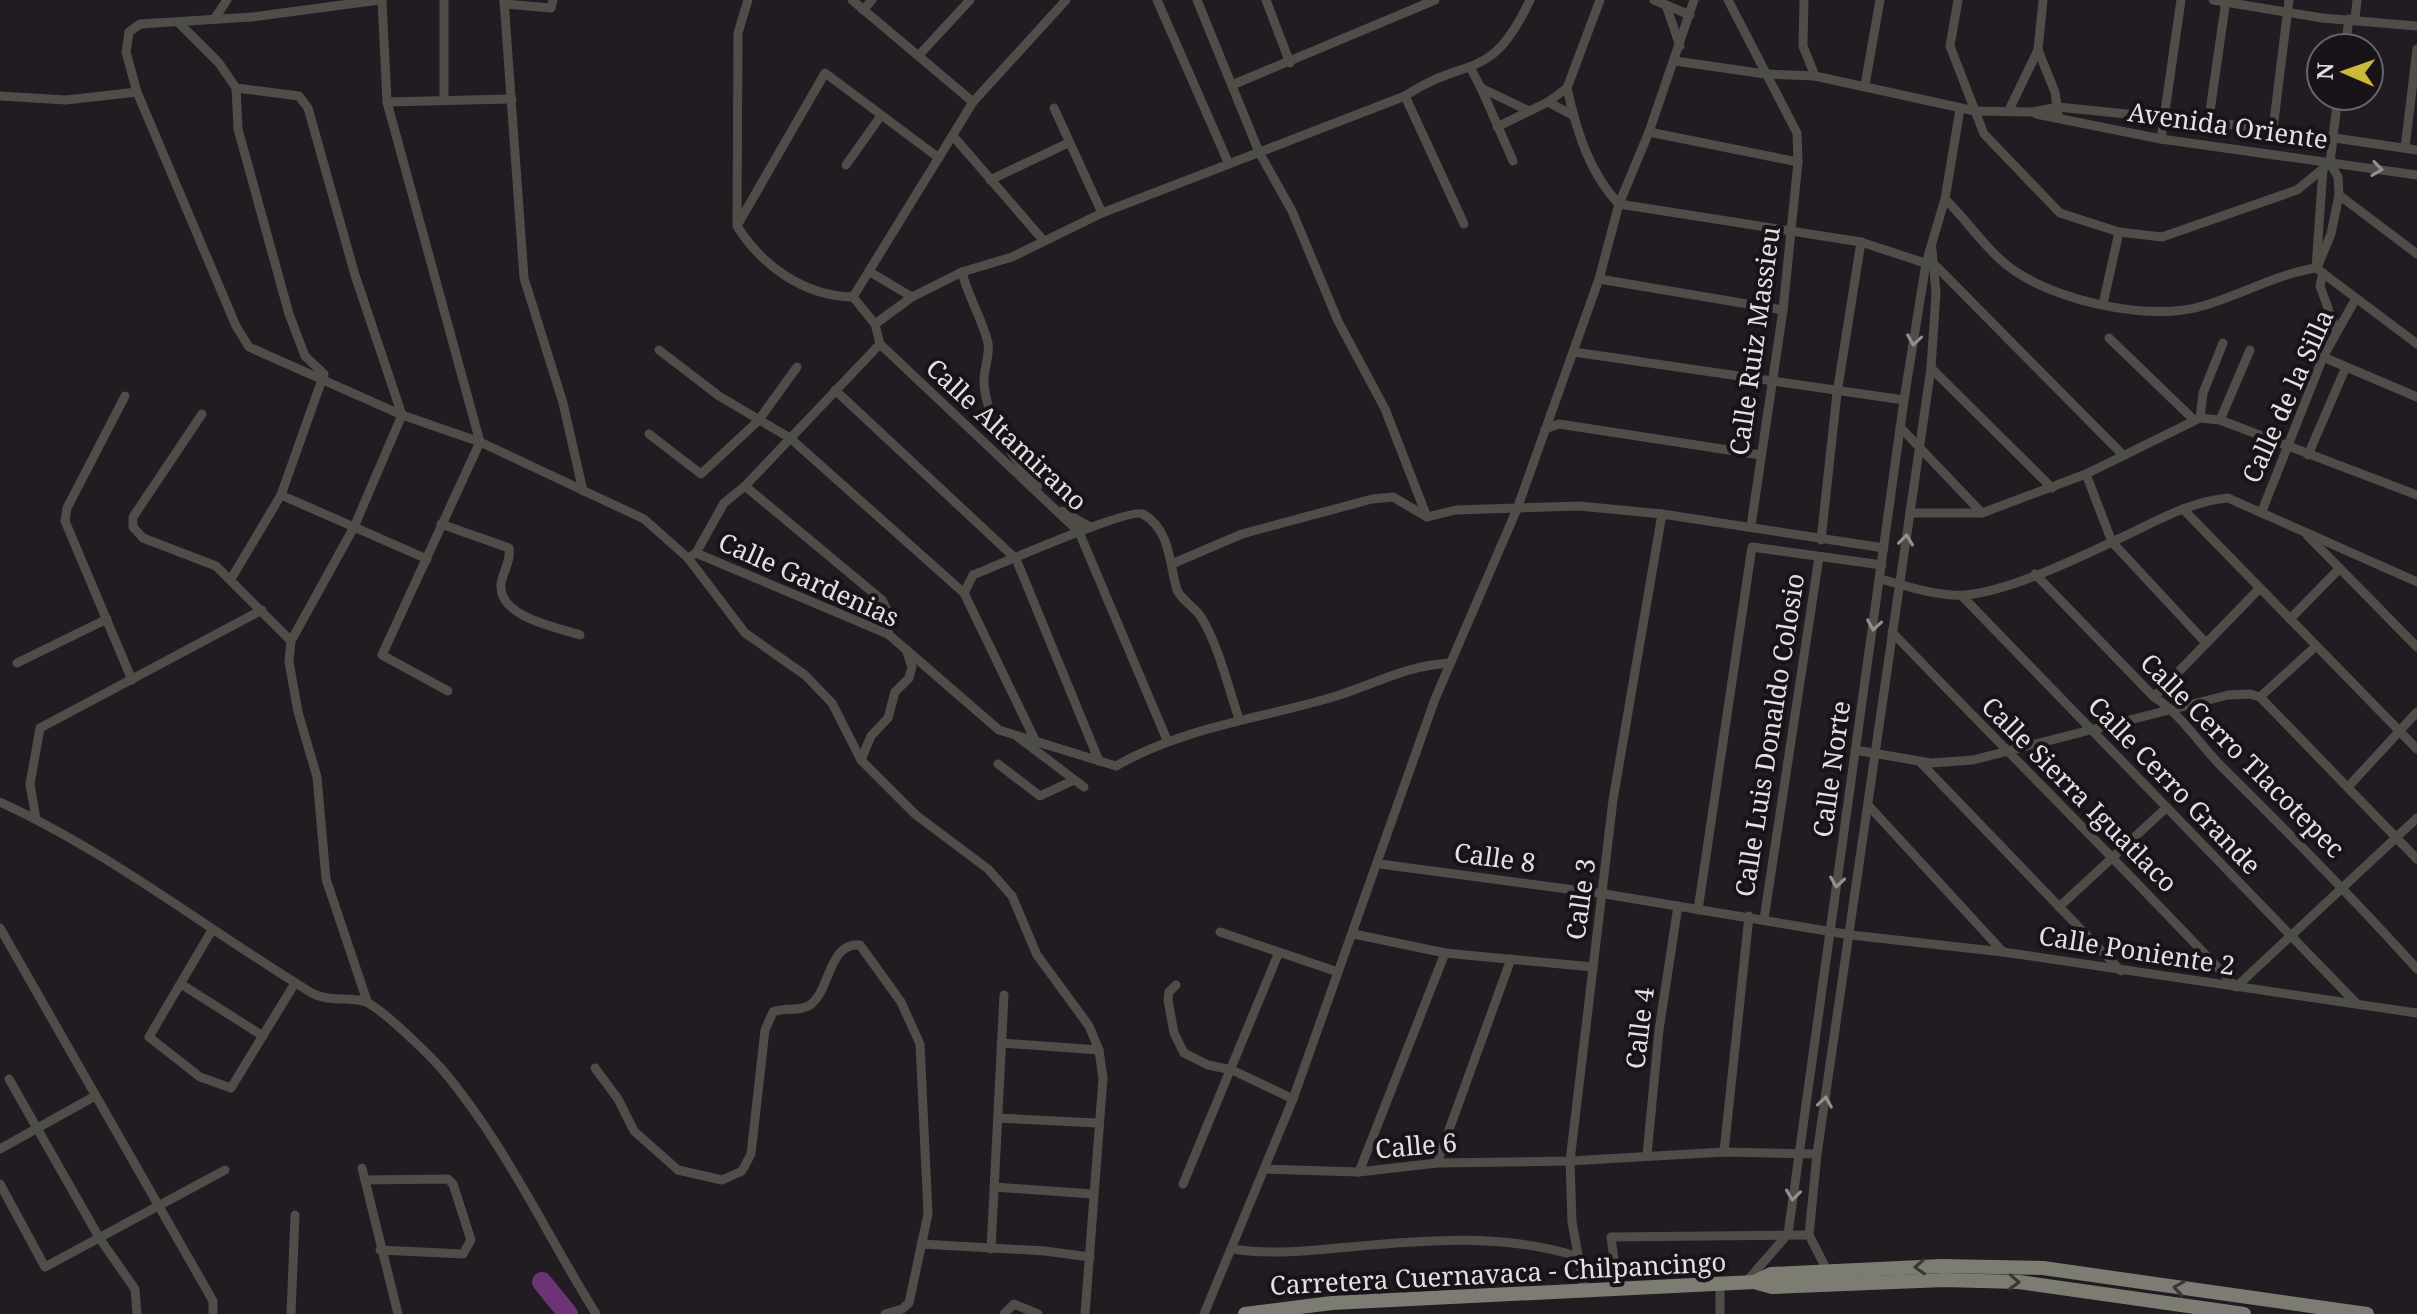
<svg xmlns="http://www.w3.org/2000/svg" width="2417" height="1314" font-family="'Noto Serif',serif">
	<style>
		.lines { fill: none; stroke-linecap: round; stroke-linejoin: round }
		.river { stroke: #6c3377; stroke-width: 20 }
		.street { stroke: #4e4d48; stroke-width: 9 }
		.primary { stroke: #7d7c73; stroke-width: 14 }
		.oneway { stroke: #928f8e }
		.oneway2 { stroke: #3b3738 }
		.labels { text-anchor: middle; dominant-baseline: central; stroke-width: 8; stroke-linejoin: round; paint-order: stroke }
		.street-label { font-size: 26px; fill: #e4dfe4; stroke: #181219 }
	</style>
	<rect width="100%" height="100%" fill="#211b22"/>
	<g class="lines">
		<path class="river" d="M 542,1282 L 568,1314"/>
		<g class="street">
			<path d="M 379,0 L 252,17 L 140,24 L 129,32 L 126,52 L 137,92 L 236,326 L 249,347 L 402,415 L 480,442 L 644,519 L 688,558 L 745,633 L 805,675 L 832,703 L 861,760 L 916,815 L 988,869 L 1012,896 L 1037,955 L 1089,1026 L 1099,1050 L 1103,1078 L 1085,1314"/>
			<path d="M 382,0 L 387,102 L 480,442 L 382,655 L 448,691"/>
			<path d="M 504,0 L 524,278 L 563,403 L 583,491"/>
			<path d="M 748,0 L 738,33 L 737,226 C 762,266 804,296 853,297"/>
			<path d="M 852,0 L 973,102"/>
			<path d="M 1157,0 L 1228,162"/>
			<path d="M 1197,0 L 1259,152 L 1292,211 L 1338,321 L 1385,409 L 1427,517"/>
			<path d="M 1266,0 L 1290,63"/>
			<path d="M 1654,0 L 1690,15"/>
			<path d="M 1728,0 L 1797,133 L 1798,162 L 1783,310 L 1751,526"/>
			<path d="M 1804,0 L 1803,46 L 1815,76"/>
			<path d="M 1958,0 L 1950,46 L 1984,134 L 2060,213 L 2119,232 L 2162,237 L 2297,190 L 2330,163"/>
			<path d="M 2213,0 L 2322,18 L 2417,26"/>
			<path d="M 504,4 L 551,8 L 553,0"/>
			<path d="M 1666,5 L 1680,46"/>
			<path d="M 863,10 L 872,0"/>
			<path d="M 215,18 L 227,0"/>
			<path d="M 2355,19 L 2357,0"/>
			<path d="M 178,22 L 219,63 L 236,88 L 238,129 L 289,314 L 305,356 L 324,374 L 281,495 L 231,579"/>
			<path d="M 2345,48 L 2349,19"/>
			<path d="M 2038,50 L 2055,92 L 2058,113"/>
			<path d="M 920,54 L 970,0"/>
			<path d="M 1675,61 L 1765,74 L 1815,76 L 1975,111 L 2033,112 L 2058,107 L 2273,129 L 2417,150"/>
			<path d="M 1471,69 L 1481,88 L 1527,110"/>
			<path d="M 1232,85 L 1435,0"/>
			<path d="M 1865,85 L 1880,0"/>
			<path d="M 236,88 L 299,96 L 308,108 L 355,275 L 402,415 L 354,527 L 291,641 L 289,662 L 298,712 L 317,777 L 326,879 L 367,1001"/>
			<path d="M 1481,88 L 1513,161"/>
			<path d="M 1567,88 C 1576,129 1589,173 1619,204 L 1861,242 L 1937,267 L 2122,454"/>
			<path d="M 0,96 L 66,100 L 137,92"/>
			<path d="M 1405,96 L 1464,224"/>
			<path d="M 444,100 L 444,0"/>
			<path d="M 387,102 L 512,99"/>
			<path d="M 1548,102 L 1574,116"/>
			<path d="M 1054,108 L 1102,213"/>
			<path d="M 2008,112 L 2038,50 L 2043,0"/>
			<path d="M 2036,114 L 2161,139 L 2417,175"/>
			<path d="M 2208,125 L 2226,0"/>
			<path d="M 1497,127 L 1548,102 L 1567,88 L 1600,0"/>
			<path d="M 2273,129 L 2289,0"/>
			<path d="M 1649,132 L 1798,162"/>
			<path d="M 954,137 L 1043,240"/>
			<path d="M 2161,139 L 2181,0"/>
			<path d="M 2405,148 L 2417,49"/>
			<path d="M 2330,163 L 2338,177 L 2339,195 L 2417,254"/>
			<path d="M 2330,163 L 2338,96"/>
			<path d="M 846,165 L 880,117"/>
			<path d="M 990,180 L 1068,143"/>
			<path d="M 1945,199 C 1969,222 1990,256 2018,273 C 2064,303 2154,322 2206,305 C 2243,294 2277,274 2316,268 L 2417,344"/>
			<path d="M 738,224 L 825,73 L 939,158"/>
			<path d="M 2318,265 L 2331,234 L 2339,195"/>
			<path d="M 2316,268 L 2323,169"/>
			<path d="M 870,272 L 912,297"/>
			<path d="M 962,272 C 968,297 982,318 988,343 C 990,355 984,368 984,380 C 984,415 1014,462 1038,486"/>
			<path d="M 2323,273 L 2320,286 L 2336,330"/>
			<path d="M 1599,279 L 1783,310"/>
			<path d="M 853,297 L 973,102 L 1066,0"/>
			<path d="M 853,297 L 875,324"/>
			<path d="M 2103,304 L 2119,232"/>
			<path d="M 2109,338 L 2193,419"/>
			<path d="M 659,350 L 719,396 L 790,438 L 964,593 L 1035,740"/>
			<path d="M 1574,352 L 1904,400"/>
			<path d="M 2323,357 L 2417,397"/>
			<path d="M 1931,368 L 2052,488"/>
			<path d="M 835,390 L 1016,559 L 1099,761"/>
			<path d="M 125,396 L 67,508 L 65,521 L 132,680"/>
			<path d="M 202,414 L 133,517 L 133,527 L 143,538 L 216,566 L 291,641"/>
			<path d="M 2200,418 L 2203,393 L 2223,343"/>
			<path d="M 2220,420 L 2250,350"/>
			<path d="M 1900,427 L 1982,513"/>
			<path d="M 1545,429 L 1559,424 L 1761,455"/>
			<path d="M 649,434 L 701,474 L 758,421 L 797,367"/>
			<path d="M 2308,455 L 2345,369"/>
			<path d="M 2086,474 L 2112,542 L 2206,643"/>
			<path d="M 745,486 L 882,600 L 890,616 L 888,634"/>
			<path d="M 281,495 L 427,559"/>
			<path d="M 2183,509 L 2417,749"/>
			<path d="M 1062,511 L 1090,527"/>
			<path d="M 2262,511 L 2323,357 L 2355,300"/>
			<path d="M 1910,513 L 1982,513 L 2086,474 L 2200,418 L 2220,420 L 2417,495"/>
			<path d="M 441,524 L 509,548 C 511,562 503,571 501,584 C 498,617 556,627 580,635"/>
			<path d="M 2307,535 L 2417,647"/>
			<path d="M 1821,540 L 1837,393 L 1861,242"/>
			<path d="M 696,553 L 724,503 L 745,486 L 880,344"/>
			<path d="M 688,558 L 696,553 L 888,634 L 999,730 L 1116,766 C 1184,727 1259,719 1333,697 C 1376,684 1403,666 1450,663"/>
			<path d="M 1174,563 L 1242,534 L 1372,499 L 1393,497 L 1427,517 L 1456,510 L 1579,506 L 1662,514 L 1884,548"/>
			<path d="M 2035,574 L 2154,697 C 2182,715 2199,744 2222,767 C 2289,833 2354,899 2417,969"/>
			<path d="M 1881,579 C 1906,586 1939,597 1965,595 C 2012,591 2087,554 2131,533 C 2162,518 2193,501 2228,498 L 2417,582"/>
			<path d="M 964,593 L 973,575 C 996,566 1130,507 1143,514 C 1171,530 1169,564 1177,590 C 1181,600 1195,607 1201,617 C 1219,646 1228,687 1239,719"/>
			<path d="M 1962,596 L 2357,1004"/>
			<path d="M 2290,619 L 2339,569"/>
			<path d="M 1892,632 C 2006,751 2124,867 2236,987 L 2417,818"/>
			<path d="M 17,663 L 107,619"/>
			<path d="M 2154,697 L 2260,588"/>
			<path d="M 2260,697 L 2417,859"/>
			<path d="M 2260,697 L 2316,646"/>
			<path d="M 1018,737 L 1084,787"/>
			<path d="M 1167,740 L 1079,532 L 880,344 L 875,324 L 912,297 L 962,272 L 1012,257 L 1102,213 L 1405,96 C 1468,54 1490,85 1530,0"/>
			<path d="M 1855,750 L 1931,763 L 1973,760 L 2228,695 L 2250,694 L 2260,697"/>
			<path d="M 861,760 L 871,736 L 888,718 L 895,692 L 909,678 L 912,667 L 906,649"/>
			<path d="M 1920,762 L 2121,971"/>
			<path d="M 998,764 L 1040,796 L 1072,781"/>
			<path d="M 2348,787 L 2417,712"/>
			<path d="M 0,802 C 111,853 207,929 310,992 C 326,1002 346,997 363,1001 C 379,1005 428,1054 441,1068 C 504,1142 545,1232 596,1314"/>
			<path d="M 1868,805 L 2003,952"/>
			<path d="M 36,819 L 30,784 L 40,728 L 262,610"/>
			<path d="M 1380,864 L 1605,894 L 1851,935 L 2003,952 L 2417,1013"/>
			<path d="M 2059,907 L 2166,808"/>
			<path d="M 1698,910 L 1752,547 L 1882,565"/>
			<path d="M 1764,919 L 1819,557"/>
			<path d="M 0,928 L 213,1301 L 213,1314"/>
			<path d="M 212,930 L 149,1037 L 200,1077 L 231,1088 L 295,983"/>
			<path d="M 1220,932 L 1338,972"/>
			<path d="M 1354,934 L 1445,953 L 1593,967"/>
			<path d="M 181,984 L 263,1036"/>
			<path d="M 1176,985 L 1169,992 L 1168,1000 L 1174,1033 L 1184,1053 L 1208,1065 L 1232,1070 L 1293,1099"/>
			<path d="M 1001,1043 L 1099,1050"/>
			<path d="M 595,1068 L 618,1099 L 634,1131 L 678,1170 L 722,1180 L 742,1171 L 751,1154 L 765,1030 L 773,1012 C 785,1007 800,1012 810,1005 C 831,990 828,942 860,945 L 901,1002 L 920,1044 L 928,1214 L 909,1303 L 902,1309 L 885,1314"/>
			<path d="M 9,1079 L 100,1239 L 135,1289 L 137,1314"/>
			<path d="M 998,1118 L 1097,1123"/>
			<path d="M 0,1149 L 95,1096"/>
			<path d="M 1724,1152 L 1749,916"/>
			<path d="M 1647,1155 L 1659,1030 L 1678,906"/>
			<path d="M 1437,1163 L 1511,959"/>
			<path d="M 362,1168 L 398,1314"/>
			<path d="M 1266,1169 L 1359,1172 L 1437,1163 L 1570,1161 L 1724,1152 L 1817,1154"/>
			<path d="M 1359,1172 L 1445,953"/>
			<path d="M 365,1180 L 448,1179 L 453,1184 L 471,1240 L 463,1254 L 380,1250"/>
			<path d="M 0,1184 L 45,1267 L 225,1170"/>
			<path d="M 1183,1184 L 1279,952"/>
			<path d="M 994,1187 L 1092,1194"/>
			<path d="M 921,1244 L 1045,1251 L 1090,1257"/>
			<path d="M 991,1249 L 1004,995"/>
			<path d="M 1232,1249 C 1272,1255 1309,1251 1349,1247 C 1426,1240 1502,1233 1576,1256"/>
			<path d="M 1828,1272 L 1809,1235 L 1817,1154 L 1931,368 L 1936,293 L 1932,249"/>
			<path d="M 1746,1282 L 1788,1234 L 1904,400 L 1926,263 L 1945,199 L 1960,109"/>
			<path d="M 1618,1290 L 1611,1237 L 1809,1235"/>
			<path d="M 1585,1292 L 1572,1222 L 1570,1161 L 1613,800 L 1662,514"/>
			<path d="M 291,1314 L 295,1215"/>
			<path d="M 1004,1314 L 1014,1304 L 1038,1314"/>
			<path d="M 1204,1314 L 1293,1099 L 1435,699 L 1517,509 L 1599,279 L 1619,204 L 1649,132 L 1694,0"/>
			<path d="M 1720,1314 L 1720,1284"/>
		</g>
		<g class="primary">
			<path d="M 1754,1282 L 1772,1287 L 1944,1280 L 2019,1282 L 2244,1314"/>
			<path d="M 1245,1314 L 1332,1303 L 1754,1282 L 1771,1274 L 1941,1266 L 2043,1268 L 2367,1314"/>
		</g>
	</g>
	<defs><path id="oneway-chevron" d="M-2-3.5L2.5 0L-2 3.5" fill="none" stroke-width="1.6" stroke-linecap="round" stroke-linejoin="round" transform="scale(2)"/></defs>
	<g class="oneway">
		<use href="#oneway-chevron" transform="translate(2377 169) rotate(8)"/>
		<use href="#oneway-chevron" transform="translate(1914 340) rotate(99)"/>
		<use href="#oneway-chevron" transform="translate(1906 540) rotate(-83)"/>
		<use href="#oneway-chevron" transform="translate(1874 625) rotate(99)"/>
		<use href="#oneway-chevron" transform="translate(1837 882) rotate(98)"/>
		<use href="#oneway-chevron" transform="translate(1825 1102) rotate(-81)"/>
		<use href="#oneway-chevron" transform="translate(1793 1195) rotate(97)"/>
	</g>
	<g class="oneway2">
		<use href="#oneway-chevron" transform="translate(1920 1267) rotate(177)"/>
		<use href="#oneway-chevron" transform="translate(2014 1282) rotate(2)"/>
		<use href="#oneway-chevron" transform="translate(2179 1288) rotate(-171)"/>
	</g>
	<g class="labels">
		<g class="street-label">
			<text transform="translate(2228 125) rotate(8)">Avenida Oriente</text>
			<text transform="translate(1754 341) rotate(-82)">Calle Ruiz Massieu</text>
			<text transform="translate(2287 396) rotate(-66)">Calle de la Silla</text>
			<text transform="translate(1007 434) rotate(43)">Calle Altamirano</text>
			<text transform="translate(809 579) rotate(24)">Calle Gardenias</text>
			<text transform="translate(1769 735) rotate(-81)">Calle Luis Donaldo Colosio</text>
			<text transform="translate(2243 755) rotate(45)">Calle Cerro Tlacotepec</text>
			<text transform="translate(1831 769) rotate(-82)">Calle Norte</text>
			<text transform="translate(2175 785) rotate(46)">Calle Cerro Grande</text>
			<text transform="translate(2080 794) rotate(45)">Calle Sierra Iguatlaco</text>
			<text transform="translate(1495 857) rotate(8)">Calle 8</text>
			<text transform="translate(1580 899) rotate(-82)">Calle 3</text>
			<text transform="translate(2137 950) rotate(9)">Calle Poniente 2</text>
			<text transform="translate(1639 1028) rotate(-83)">Calle 4</text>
			<text transform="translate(1416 1145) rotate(-5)">Calle 6</text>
			<text transform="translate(1498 1273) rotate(-3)">Carretera Cuernavaca - Chilpancingo</text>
		</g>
	</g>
	<g transform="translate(2345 72) rotate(272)"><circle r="38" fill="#181219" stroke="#6a646a" stroke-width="2"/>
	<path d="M0-6L14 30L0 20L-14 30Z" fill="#ccb938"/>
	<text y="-12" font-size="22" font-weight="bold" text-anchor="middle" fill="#e4dfe4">N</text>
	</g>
</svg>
